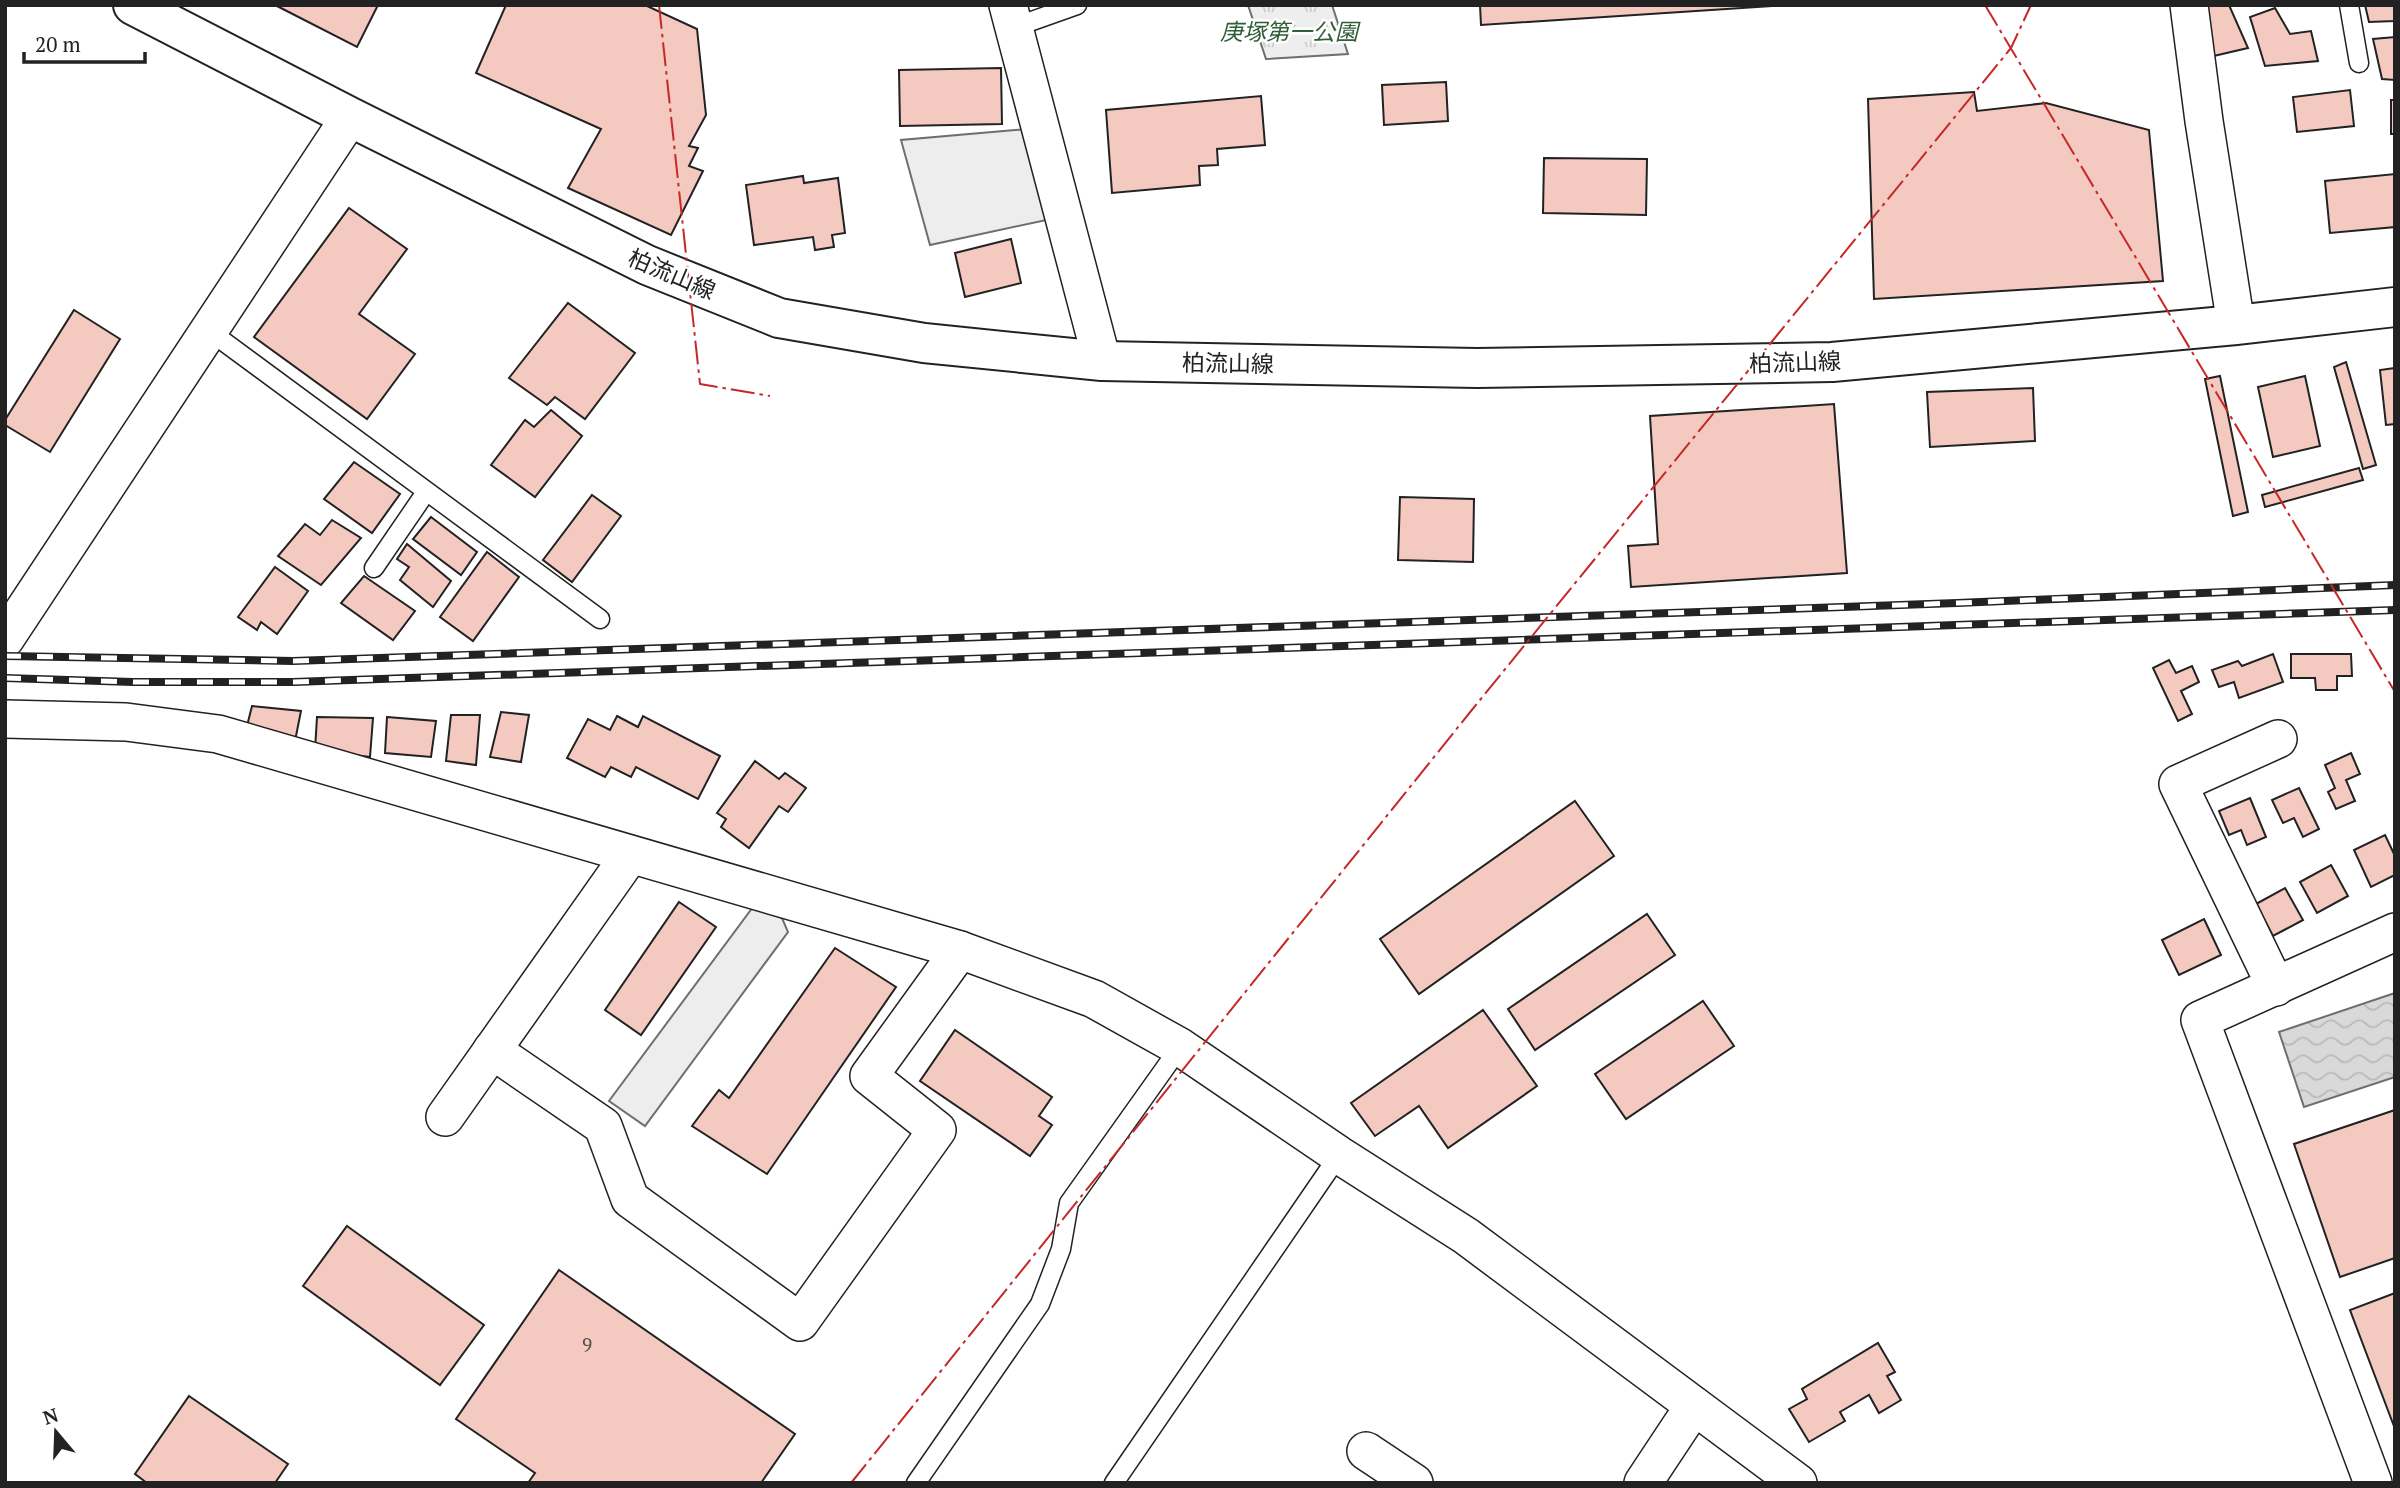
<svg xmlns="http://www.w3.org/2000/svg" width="2400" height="1488" font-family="'PT Serif','Noto Sans JP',serif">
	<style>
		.park { fill: url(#park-tufts); stroke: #6f6f6f; stroke-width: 2 }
		.parking { fill: #ededed; stroke: #6f6f6f; stroke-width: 2 }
		.water { fill: url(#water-waves); stroke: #6f6f6f; stroke-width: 2 }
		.building { fill: #f3c9c0; stroke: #222; stroke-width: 2 }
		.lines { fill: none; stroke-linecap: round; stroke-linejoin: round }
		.service-casing { stroke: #222; stroke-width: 21 }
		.minor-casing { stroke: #222; stroke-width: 40 }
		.secondary-casing { stroke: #222; stroke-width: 42 }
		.service { stroke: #fff; stroke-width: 18 }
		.minor { stroke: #fff; stroke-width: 37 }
		.secondary { stroke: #fff; stroke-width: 38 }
		.rail-casing { stroke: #222; stroke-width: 8 }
		.rail { stroke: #fff; stroke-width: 5; stroke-dasharray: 16; stroke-linecap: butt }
		.power { stroke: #c62828; stroke-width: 2; stroke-dasharray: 24 5 3.5 5; stroke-linecap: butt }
		.labels { text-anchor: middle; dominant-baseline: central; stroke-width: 5; stroke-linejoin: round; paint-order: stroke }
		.number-label { font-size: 19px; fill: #564c4a }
		.park-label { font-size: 23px; font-style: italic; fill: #2f5e38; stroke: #fff }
		.street-label { font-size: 23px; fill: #222; stroke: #fff }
	</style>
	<defs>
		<pattern id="park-tufts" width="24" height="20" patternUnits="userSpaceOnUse" patternTransform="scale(1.75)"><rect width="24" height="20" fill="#eee"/><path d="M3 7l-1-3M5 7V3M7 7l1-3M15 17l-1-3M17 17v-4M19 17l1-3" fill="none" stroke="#ccc"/></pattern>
		<pattern id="water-waves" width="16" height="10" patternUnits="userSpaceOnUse" patternTransform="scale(1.75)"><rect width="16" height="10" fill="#d9d9d9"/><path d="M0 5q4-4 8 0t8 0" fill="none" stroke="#bababa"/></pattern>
	</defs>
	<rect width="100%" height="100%" fill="#fff"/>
	<path class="park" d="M 1248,5 L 1332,5 L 1348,54 L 1266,59 Z"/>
	<g class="parking">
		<path d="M 1028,129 L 1051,219 L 930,245 L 901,140 Z"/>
		<path d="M 753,907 L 782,918 L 788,932 L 645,1126 L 609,1101 Z"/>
	</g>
	<path class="water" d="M 2395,993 L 2395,1077 L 2304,1107 L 2279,1032 Z"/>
	<g class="building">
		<path d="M 275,5 L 378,5 L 357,47 Z"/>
		<path d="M 506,5 L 645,5 L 697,29 L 706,115 L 689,146 L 698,148 L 689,166 L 703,171 L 671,235 L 568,188 L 601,129 L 476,73 Z"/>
		<path d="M 1480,5 L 1786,5 L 1481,25 Z"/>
		<path d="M 2196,5 L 2229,5 L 2248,48 L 2205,58 Z"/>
		<path d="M 2365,5 L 2395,5 L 2395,21 L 2369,22 Z"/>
		<path d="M 2275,8 L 2290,34 L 2311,31 L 2318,61 L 2265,66 L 2250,17 Z"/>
		<path d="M 2395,37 L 2395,80 L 2382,79 L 2373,39 Z"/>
		<path d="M 1001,68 L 1002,124 L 900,126 L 899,70 Z"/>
		<path d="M 1446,82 L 1448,121 L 1384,125 L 1382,85 Z"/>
		<path d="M 2350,90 L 2354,126 L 2297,132 L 2293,97 Z"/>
		<path d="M 1974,92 L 1977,111 L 2046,103 L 2149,130 L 2163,281 L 1874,299 L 1868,99 Z"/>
		<path d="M 1261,96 L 1265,145 L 1217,149 L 1218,165 L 1199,166 L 1200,185 L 1112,193 L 1106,110 Z"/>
		<rect x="2391" y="100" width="4" height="34"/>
		<path d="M 1544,158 L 1647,159 L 1646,215 L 1543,213 Z"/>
		<path d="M 2395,174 L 2395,227 L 2330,233 L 2325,181 Z"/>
		<path d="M 803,176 L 804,183 L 838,178 L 845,233 L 832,235 L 834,247 L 815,250 L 813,237 L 754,245 L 746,185 Z"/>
		<path d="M 349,208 L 407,249 L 359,314 L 415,354 L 367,419 L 254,337 Z"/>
		<path d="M 1011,239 L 1021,283 L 965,297 L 955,253 Z"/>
		<path d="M 568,303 L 635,353 L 585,419 L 555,397 L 547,405 L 509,378 Z"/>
		<path d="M 74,310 L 120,339 L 50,452 L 5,425 L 5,420 Z"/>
		<path d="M 2346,362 L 2376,465 L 2363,469 L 2334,367 Z"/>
		<path d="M 2395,368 L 2395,424 L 2386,425 L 2380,370 Z"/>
		<path d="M 2220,376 L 2248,512 L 2233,516 L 2205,379 Z"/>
		<path d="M 2305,376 L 2320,446 L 2273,457 L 2258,387 Z"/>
		<path d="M 2033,388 L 2035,441 L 1930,447 L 1927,392 Z"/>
		<path d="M 1834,404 L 1847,573 L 1631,587 L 1628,546 L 1658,544 L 1650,416 Z"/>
		<path d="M 551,410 L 582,436 L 535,497 L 491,465 L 525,420 L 534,427 Z"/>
		<path d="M 354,462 L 400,494 L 372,533 L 324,499 Z"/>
		<path d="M 2359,468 L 2363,480 L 2265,507 L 2262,495 Z"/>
		<path d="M 592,495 L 621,516 L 572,582 L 543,560 Z"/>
		<path d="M 1400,497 L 1474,499 L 1473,562 L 1398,560 Z"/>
		<path d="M 431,517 L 477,552 L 461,575 L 413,539 Z"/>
		<path d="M 332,520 L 361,538 L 321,585 L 278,556 L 305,524 L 320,535 Z"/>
		<path d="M 407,544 L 451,581 L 433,607 L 400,580 L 409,567 L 397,559 Z"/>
		<path d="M 487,552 L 519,577 L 473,641 L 440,617 Z"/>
		<path d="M 275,567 L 308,591 L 277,634 L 261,622 L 257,630 L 238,617 Z"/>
		<path d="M 364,576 L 415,611 L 393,640 L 341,603 Z"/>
		<path d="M 2273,654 L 2283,682 L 2239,698 L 2234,682 L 2219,687 L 2212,670 L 2238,661 L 2242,666 Z"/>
		<path d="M 2291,654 L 2351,654 L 2352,676 L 2337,676 L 2337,690 L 2316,690 L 2315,678 L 2291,678 Z"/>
		<path d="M 2169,660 L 2176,673 L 2192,666 L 2199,682 L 2181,691 L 2192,714 L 2178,721 L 2153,668 Z"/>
		<path d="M 252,706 L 301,711 L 295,741 L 246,730 Z"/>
		<path d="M 501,712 L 529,715 L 521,762 L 490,757 Z"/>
		<path d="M 451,715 L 480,715 L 476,765 L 446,761 Z"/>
		<path d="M 617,716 L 638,727 L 643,716 L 720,756 L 698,799 L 636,767 L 631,777 L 611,767 L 605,777 L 567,758 L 588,719 L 610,730 Z"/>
		<path d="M 317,717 L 373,718 L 370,757 L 315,750 Z"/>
		<path d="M 387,717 L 436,721 L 431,757 L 385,753 Z"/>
		<path d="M 2351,753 L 2360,774 L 2346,780 L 2355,801 L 2336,809 L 2328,792 L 2335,788 L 2325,765 Z"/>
		<path d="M 755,761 L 779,779 L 785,773 L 806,788 L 788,812 L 779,806 L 749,848 L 721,827 L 726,819 L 717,813 Z"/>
		<path d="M 2299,788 L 2319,829 L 2303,837 L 2294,818 L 2283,823 L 2272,800 Z"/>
		<path d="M 2250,798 L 2266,837 L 2247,845 L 2241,830 L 2229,835 L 2219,811 Z"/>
		<path d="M 1575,801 L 1614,856 L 1419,994 L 1380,939 Z"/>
		<path d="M 2385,835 L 2395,856 L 2395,875 L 2371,887 L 2354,850 Z"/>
		<path d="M 2331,865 L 2348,896 L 2317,913 L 2300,882 Z"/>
		<path d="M 2285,888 L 2303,920 L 2273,936 L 2256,904 Z"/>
		<path d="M 679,902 L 716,927 L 641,1035 L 605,1010 Z"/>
		<path d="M 1647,914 L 1675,955 L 1535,1050 L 1508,1009 Z"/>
		<path d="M 2204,919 L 2221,955 L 2179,975 L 2162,940 Z"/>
		<path d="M 835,948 L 896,987 L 767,1174 L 692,1126 L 719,1090 L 729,1098 Z"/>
		<path d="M 1703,1001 L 1734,1046 L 1626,1119 L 1595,1074 Z"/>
		<path d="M 1483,1010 L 1537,1086 L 1448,1148 L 1419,1106 L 1375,1136 L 1351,1103 Z"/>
		<path d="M 955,1030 L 1052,1097 L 1039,1116 L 1052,1125 L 1030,1156 L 920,1081 Z"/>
		<path d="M 2395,1110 L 2395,1258 L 2340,1277 L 2294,1144 Z"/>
		<path d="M 347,1226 L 484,1325 L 440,1385 L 303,1286 Z"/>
		<path d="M 559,1270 L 795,1434 L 761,1483 L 528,1483 L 535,1473 L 456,1419 Z"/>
		<path d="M 2395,1293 L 2395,1429 L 2350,1310 Z"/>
		<path d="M 1878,1343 L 1895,1372 L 1887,1376 L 1901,1400 L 1879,1413 L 1869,1395 L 1840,1412 L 1845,1421 L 1809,1442 L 1789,1409 L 1807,1399 L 1802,1389 Z"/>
		<path d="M 189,1396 L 288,1464 L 275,1483 L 147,1483 L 135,1474 Z"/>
	</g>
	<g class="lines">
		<defs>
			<g id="service">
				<path d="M 2349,5 L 2359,63"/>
				<path d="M 1015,27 L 1077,5"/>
				<path d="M 208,330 L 600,619"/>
				<path d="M 374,568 L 426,492"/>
				<path d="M 916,1483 L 1040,1304 L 1061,1249 L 1069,1203 L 1180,1047"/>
				<path d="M 1114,1483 L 1339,1155"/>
			</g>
			<g id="minor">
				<path d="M 1008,5 L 1102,361"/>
				<path d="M 2189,5 L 2204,121 L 2236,325"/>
				<path d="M 5,639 L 350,117"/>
				<path d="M 5,719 L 126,722 L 218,734 L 960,950 L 1094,999 L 1180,1047 L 1339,1155 L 1466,1236 L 1798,1483"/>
				<path d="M 2276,987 L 2178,784 L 2278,739"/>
				<path d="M 492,1050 L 603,1126 L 630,1199 L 800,1322 L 937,1130 L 869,1076 L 960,950"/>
				<path d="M 445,1117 L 630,855"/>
				<path d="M 1366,1451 L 1414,1483"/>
				<path d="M 1643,1483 L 1694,1406"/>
				<path d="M 2373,1483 L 2200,1020 L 2395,932"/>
			</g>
			<path id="secondary" d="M 133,5 L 350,117 L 647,265 L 779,318 L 924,343 L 1102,361 L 1477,368 L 1832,362 L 2236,325 L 2395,307"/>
		</defs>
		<use href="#service" class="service-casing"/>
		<use href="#minor" class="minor-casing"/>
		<use href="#secondary" class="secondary-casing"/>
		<use href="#service" class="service"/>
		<use href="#minor" class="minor"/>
		<use href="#secondary" class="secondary"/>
		<defs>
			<g id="rail">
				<path d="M 5,656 L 293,661 L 1957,603 L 2395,585"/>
				<path d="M 5,678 L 133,682 L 293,682 L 2395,610"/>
			</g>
		</defs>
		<use href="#rail" class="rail-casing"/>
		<use href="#rail" class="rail"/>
		<g class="power">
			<path d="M 659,5 L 700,384 L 770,396"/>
			<path d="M 1985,5 L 2395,692"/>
			<path d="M 851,1483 L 1471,711 L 2011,48 L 2031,5"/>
		</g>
	</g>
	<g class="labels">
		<g class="number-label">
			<text x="587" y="1344">9</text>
		</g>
		<g class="park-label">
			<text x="1289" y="31">庚塚第一公園</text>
		</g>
		<g class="street-label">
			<text transform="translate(672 274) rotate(23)">柏流山線</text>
			<text transform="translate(1795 362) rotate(-2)">柏流山線</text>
			<text transform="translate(1228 363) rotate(1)">柏流山線</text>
		</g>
	</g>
	<rect width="2400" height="1488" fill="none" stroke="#222222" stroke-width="14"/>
	<g transform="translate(56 1432) rotate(341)" stroke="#ffffff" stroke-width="5" paint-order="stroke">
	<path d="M0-5L12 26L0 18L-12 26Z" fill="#222222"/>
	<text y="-10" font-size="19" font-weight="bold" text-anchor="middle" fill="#222222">N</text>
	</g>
	<path d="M24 52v10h121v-10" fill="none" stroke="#222222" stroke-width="3.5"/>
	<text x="35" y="52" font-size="21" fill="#222222" stroke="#ffffff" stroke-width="5" paint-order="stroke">20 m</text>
</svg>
